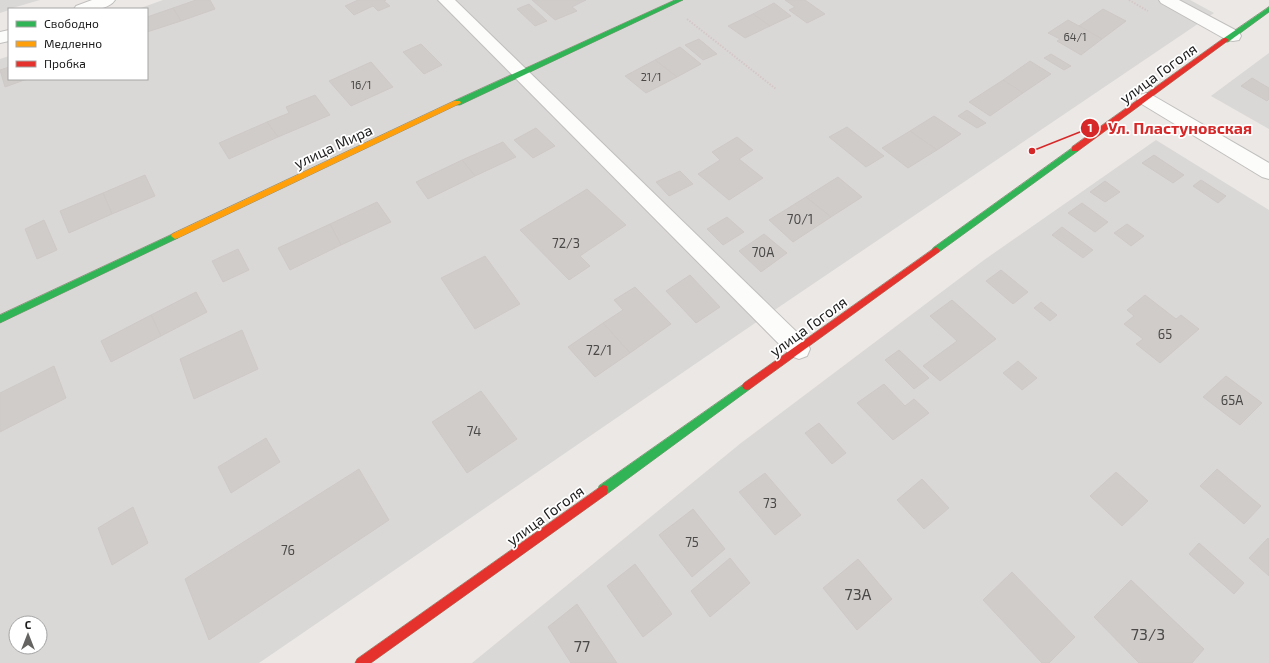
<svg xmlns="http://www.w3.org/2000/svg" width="1269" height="663" font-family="'Exo 2',sans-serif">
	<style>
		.residential { fill: #dad8d7; fill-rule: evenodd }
		.building { fill: #d0ccca; stroke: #cec9c7 }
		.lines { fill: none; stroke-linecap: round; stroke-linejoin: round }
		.street-casing { stroke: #c1bfbe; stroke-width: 2 }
		.fast-casing { stroke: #94927f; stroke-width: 1 }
		.slow-casing { stroke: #94927f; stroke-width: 1 }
		.jam-casing { stroke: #94927f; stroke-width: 1 }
		.path { stroke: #d4c7c7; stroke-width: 2; stroke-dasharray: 1.5 1.5; stroke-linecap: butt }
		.street { fill: #fcfcfb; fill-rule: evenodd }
		.fast { fill: #30b455; fill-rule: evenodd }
		.slow { fill: #ff9f0a; fill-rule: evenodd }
		.jam { fill: #e5322d; fill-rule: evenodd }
		.labels { text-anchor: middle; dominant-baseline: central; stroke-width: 3.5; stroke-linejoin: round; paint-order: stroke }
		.far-number-label { font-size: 11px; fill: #4a4948 }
		.number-label { font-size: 13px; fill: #4a4948 }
		.street-label { font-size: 15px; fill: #1d1d1d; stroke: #fff }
		.near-number-label { font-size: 16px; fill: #4a4948 }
		.leader { fill: none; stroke: #d62828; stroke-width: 1.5 }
		.callout-dot { fill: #d62828; stroke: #fff; stroke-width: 1.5 }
		.mark-label { font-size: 12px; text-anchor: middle; font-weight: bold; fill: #fff }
		.callout-label { font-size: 16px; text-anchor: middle; font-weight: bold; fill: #d62828; stroke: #fff; stroke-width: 3.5; stroke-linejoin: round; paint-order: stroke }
	</style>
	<rect width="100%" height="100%" fill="#ebe8e5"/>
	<g class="residential">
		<path d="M 0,0 L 40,0 L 9,9 L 9,10 L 0,13 Z"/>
		<path d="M 163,0 L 1190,0 L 1214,13 L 739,334 L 259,663 L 0,663 L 0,59 L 9,56 L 9,79 L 147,79 L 147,9 L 138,9 ZM 16,623 L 40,623 L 40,647 L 16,647 Z"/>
		<path d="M 1269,53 L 1269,129 L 1211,96 Z"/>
		<path d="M 1156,140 L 1269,210 L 1269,663 L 472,663 L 741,443 L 984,260 Z"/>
	</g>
	<g class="building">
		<path d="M 196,0 L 210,0 L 215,9 L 181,21 L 173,8 Z"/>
		<path d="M 358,0 L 386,0 L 384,1 L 390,6 L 378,11 L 373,6 L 354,15 L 345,6 Z"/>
		<path d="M 532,0 L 586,0 L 572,7 L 577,11 L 555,20 Z"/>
		<path d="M 785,0 L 805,0 L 825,14 L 807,23 L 789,10 L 795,7 Z"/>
		<path d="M 774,3 L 791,16 L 770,26 L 753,14 Z"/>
		<path d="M 529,4 L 547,21 L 535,26 L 517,9 Z"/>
		<path d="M 173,8 L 181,21 L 147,32 L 147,17 Z"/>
		<path d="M 1103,9 L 1126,21 L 1102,39 L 1079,26 Z"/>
		<path d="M 753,14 L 770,26 L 745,38 L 728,26 Z"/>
		<path d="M 1068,20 L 1079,26 L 1102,39 L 1081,55 L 1057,41 L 1060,39 L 1048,33 Z"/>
		<path d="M 699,39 L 717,54 L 703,60 L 685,45 Z"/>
		<path d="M 421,44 L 442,65 L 424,74 L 403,52 Z"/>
		<path d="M 680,47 L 701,64 L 677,77 L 655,60 Z"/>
		<path d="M 1051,54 L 1071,66 L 1064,70 L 1044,58 Z"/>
		<path d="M 655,60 L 677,77 L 646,93 L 625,76 Z"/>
		<path d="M 1030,61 L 1051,74 L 1023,93 L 1003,80 Z"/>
		<path d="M 371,62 L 393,87 L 351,106 L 329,81 Z"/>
		<path d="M 9,67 L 9,79 L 27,79 L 5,87 L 0,70 Z"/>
		<path d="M 1252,78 L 1269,88 L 1269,99 L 1267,101 L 1241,86 Z"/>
		<path d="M 1003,80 L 1023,93 L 990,116 L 969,102 Z"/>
		<path d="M 315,95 L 330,115 L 278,137 L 267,122 L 289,113 L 286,107 Z"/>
		<path d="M 967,110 L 986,123 L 977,128 L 958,116 Z"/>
		<path d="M 934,116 L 961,134 L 937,150 L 910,131 Z"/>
		<path d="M 267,122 L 278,137 L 229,159 L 219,143 Z"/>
		<path d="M 847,127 L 884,156 L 866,167 L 829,137 Z"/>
		<path d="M 536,128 L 555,146 L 533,158 L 514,140 Z"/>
		<path d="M 910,131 L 937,150 L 908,168 L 882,148 Z"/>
		<path d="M 737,137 L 753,150 L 739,159 L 763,178 L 729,200 L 698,174 L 720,160 L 712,152 Z"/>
		<path d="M 503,142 L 516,157 L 475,176 L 462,160 Z"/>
		<path d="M 1154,155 L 1184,175 L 1173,183 L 1142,163 Z"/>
		<path d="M 462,160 L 475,176 L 428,199 L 416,182 Z"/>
		<path d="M 680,171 L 693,184 L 669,196 L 656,182 Z"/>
		<path d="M 145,175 L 155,196 L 112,214 L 103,193 Z"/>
		<path d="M 838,177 L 862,197 L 831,217 L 806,197 Z"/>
		<path d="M 1201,180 L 1226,196 L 1218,203 L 1193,186 Z"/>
		<path d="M 1105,181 L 1120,192 L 1105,202 L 1090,192 Z"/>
		<path d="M 587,189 L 626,225 L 580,256 L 590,266 L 569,280 L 520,230 Z"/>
		<path d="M 103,193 L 112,214 L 69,233 L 60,211 Z"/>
		<path d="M 806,197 L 831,217 L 793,242 L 769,220 Z"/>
		<path d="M 377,202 L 391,222 L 341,245 L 330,224 Z"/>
		<path d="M 1082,203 L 1108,222 L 1095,232 L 1068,213 Z"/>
		<path d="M 727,217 L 744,232 L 723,245 L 707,229 Z"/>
		<path d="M 44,220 L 57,250 L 37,259 L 25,229 Z"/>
		<path d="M 330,224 L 341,245 L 290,270 L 278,248 Z"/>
		<path d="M 1127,224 L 1144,236 L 1131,246 L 1114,233 Z"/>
		<path d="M 1062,227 L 1093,250 L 1083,258 L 1052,235 Z"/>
		<path d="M 764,234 L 787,253 L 761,272 L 739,251 Z"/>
		<path d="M 238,249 L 249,270 L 223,282 L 212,261 Z"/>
		<path d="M 485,256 L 520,304 L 475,329 L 441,278 Z"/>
		<path d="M 1001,270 L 1028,292 L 1013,304 L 986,281 Z"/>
		<path d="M 690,275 L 720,307 L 696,323 L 666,291 Z"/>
		<path d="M 635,287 L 671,324 L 630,353 L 603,323 L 623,310 L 614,300 Z"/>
		<path d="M 196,292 L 207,312 L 161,336 L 151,315 Z"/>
		<path d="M 1145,295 L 1176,319 L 1181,315 L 1199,329 L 1160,363 L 1136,344 L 1143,339 L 1124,324 L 1134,316 L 1127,310 Z"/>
		<path d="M 952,300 L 996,339 L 940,381 L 923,366 L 957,341 L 930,316 Z"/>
		<path d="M 1041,302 L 1057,315 L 1050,321 L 1034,308 Z"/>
		<path d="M 151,315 L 161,336 L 111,362 L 101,341 Z"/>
		<path d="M 603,323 L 630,353 L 595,377 L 568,347 Z"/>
		<path d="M 242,330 L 258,369 L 194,399 L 180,359 Z"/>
		<path d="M 899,350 L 929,378 L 914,389 L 885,360 Z"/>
		<path d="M 1018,361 L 1037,378 L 1022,390 L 1003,373 Z"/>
		<path d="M 54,366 L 66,398 L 0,432 L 0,393 Z"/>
		<path d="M 1226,376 L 1262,403 L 1240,425 L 1203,397 Z"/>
		<path d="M 884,384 L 905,406 L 914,399 L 929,413 L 893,440 L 857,403 Z"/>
		<path d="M 481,391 L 517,439 L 467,473 L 432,422 Z"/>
		<path d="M 819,423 L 846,453 L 832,464 L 805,433 Z"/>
		<path d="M 266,438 L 280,462 L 231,493 L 218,467 Z"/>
		<path d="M 359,469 L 389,520 L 209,640 L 185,579 Z"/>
		<path d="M 1217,469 L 1261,506 L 1244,524 L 1200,486 Z"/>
		<path d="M 1116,472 L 1148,501 L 1122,526 L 1090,496 Z"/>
		<path d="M 765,473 L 801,515 L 775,535 L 739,492 Z"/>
		<path d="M 922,479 L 949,508 L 924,529 L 897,500 Z"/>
		<path d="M 133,507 L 148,543 L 112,565 L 98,528 Z"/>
		<path d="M 693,509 L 725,549 L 692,577 L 659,535 Z"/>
		<path d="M 1268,538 L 1269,539 L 1269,576 L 1249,558 Z"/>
		<path d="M 1199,543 L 1244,583 L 1234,594 L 1189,554 Z"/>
		<path d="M 730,558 L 750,583 L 710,617 L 691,591 Z"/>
		<path d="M 858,559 L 892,599 L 857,630 L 823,588 Z"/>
		<path d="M 635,564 L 672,614 L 643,637 L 607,586 Z"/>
		<path d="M 1012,572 L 1075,637 L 1049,663 L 1042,663 L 983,600 Z"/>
		<path d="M 1131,580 L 1204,649 L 1192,663 L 1139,663 L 1094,617 Z"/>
		<path d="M 577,604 L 617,663 L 571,663 L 548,627 Z"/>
	</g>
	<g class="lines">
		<defs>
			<g id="street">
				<path d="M 92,0 L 115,0 C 107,12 86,9 74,9 L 76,6 Z"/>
				<path d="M 438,0 L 455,0 L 807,342 L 810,349 L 807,356 L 799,359 L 791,356 Z"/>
				<path d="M 1159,0 L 1179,0 L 1239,32 L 1241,36 L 1239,40 L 1233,41 L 1227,40 L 1161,3 Z"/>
				<path d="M 9,30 L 9,41 L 0,43 L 0,32 Z"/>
				<path d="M 1146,93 L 1152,95 L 1269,163 L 1269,179 L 1262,177 L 1140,103 L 1137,99 L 1140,95 Z"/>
			</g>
			<g id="fast">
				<path d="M 675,0 L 683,0 L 460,105 L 454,105 L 453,103 L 454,101 Z"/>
				<path d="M 1269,7 L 1269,12 L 1228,42 L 1224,42 L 1224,38 Z"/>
				<path d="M 1075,146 L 1078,147 L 1078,151 L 939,252 L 933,252 L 932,250 L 933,248 Z"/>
				<path d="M 175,233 L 178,234 L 179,236 L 178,238 L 0,323 L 0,315 Z"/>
				<path d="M 747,382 L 750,383 L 752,386 L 750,389 L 607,494 L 603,495 L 599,494 L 598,490 L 599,486 Z"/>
			</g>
			<path id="slow" d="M 454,101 L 460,101 L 461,103 L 178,238 L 175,239 L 171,236 L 172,234 Z"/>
			<g id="jam">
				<path d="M 1224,38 L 1226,38 L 1229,40 L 1078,151 L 1072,151 L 1072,147 Z"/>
				<path d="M 936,247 L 940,250 L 939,252 L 750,389 L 747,390 L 744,389 L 742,386 L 744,383 Z"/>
				<path d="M 603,485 L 607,486 L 608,490 L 607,494 L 371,663 L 355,663 L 357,659 Z"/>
			</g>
		</defs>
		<use href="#street" class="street-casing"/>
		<use href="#fast" class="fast-casing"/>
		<use href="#slow" class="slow-casing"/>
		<use href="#jam" class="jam-casing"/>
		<g class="path">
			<path d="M 1129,0 L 1148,11"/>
			<path d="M 687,19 L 776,89"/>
		</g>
		<use href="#street" class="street"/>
		<use href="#fast" class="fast"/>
		<use href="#slow" class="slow"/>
		<use href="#jam" class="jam"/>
	</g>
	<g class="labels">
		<g class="far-number-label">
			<text x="1075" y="36">64/1</text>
			<text x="651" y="76">21/1</text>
			<text x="361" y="84">16/1</text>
		</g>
		<g class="number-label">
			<text x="800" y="219">70/1</text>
			<text x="566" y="243">72/3</text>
			<text x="763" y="252">70А</text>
			<text x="1165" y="334">65</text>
			<text x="599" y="350">72/1</text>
			<text x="1232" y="400">65А</text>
			<text x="474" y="431">74</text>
			<text x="770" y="503">73</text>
			<text x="692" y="542">75</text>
			<text x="288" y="550">76</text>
		</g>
		<g class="street-label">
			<text transform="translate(1158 73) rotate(-36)">улица Гоголя</text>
			<text transform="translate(333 146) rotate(-25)">улица Мира</text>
			<text transform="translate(808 326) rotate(-36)">улица Гоголя</text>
			<text transform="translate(545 515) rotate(-36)">улица Гоголя</text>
		</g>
		<g class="near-number-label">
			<text x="858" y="593">73А</text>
			<text x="1148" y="633">73/3</text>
			<text x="582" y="645">77</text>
		</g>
	</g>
	<path class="leader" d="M1032 151L1090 128"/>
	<g class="callout-dot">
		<circle cx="1032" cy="151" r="4"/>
		<circle cx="1090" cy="128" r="10"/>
	</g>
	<g class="mark-label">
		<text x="1090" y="132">1</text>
	</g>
	<g class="callout-label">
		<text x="1180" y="134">Ул. Пластуновская</text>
	</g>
	<rect x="8" y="8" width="140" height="72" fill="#ffffff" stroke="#a5a5a5"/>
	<rect x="16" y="21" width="20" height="6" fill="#30b455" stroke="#a5a5a5"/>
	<text x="44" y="28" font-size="12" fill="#1d1d1d">Свободно</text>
	<rect x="16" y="41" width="20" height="6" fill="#ff9f0a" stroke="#a5a5a5"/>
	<text x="44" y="48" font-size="12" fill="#1d1d1d">Медленно</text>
	<rect x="16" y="61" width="20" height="6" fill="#e5322d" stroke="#a5a5a5"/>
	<text x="44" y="68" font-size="12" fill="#1d1d1d">Пробка</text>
	<g transform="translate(28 635)"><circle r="19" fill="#ffffff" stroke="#a5a5a5"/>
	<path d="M0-3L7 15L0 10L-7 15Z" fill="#656463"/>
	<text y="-6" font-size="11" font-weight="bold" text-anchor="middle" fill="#1d1d1d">С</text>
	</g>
</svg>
